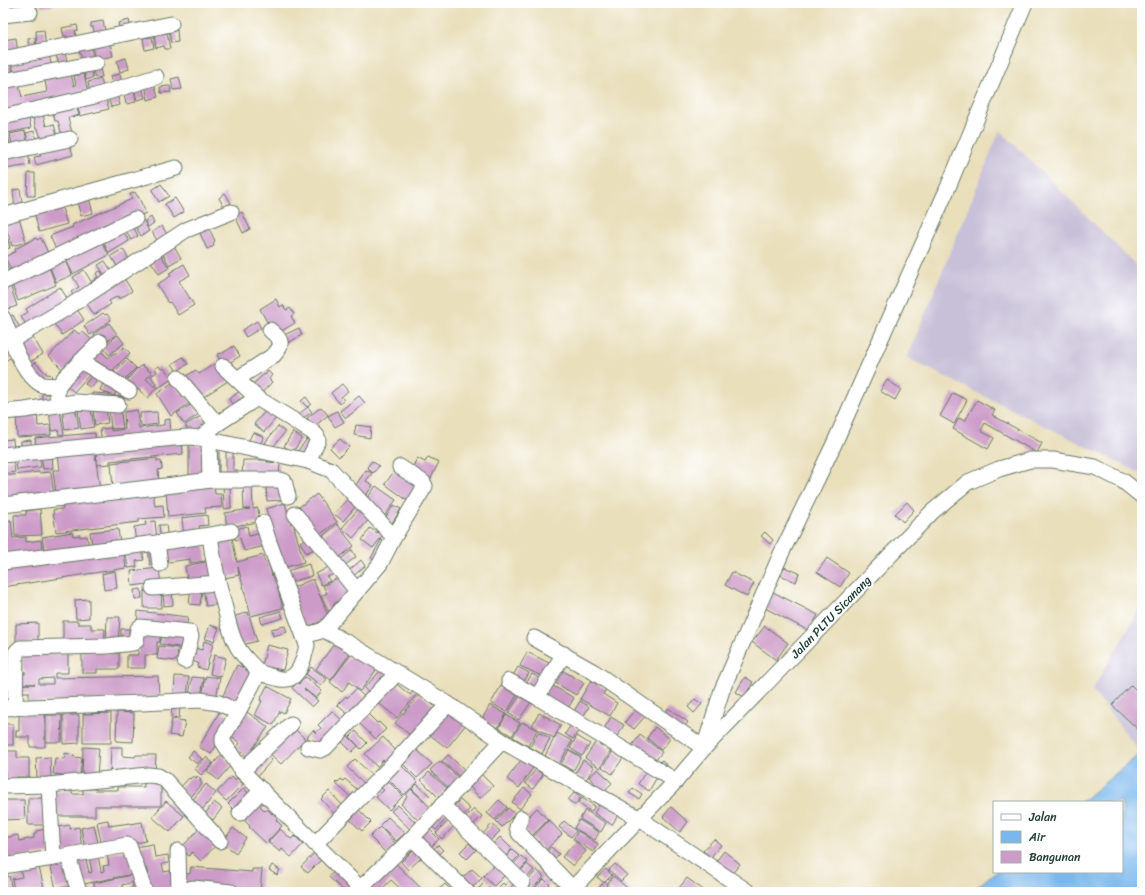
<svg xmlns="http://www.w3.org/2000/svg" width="1145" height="895" font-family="Sriracha,sans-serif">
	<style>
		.industrial { fill: #c7c0d8 }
		.water { fill: #79b7ec; stroke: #4c7a90 }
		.building { fill: #cc9bc8; fill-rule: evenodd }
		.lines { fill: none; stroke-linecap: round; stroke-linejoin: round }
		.minor-casing { stroke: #667663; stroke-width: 17 }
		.minor { stroke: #fff; stroke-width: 15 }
		.labels { text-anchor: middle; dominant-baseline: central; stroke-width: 4; stroke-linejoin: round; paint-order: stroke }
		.street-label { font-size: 12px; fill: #1f3d34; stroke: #fff }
	</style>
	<rect width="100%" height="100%" fill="#fff"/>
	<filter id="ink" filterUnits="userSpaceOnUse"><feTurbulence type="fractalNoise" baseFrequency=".025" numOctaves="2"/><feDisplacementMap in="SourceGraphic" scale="8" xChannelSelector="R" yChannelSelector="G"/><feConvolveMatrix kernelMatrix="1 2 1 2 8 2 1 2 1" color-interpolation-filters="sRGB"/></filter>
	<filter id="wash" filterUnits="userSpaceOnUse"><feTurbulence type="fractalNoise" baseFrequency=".012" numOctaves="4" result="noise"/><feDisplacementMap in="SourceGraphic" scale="16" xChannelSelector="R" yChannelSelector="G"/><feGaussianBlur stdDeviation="0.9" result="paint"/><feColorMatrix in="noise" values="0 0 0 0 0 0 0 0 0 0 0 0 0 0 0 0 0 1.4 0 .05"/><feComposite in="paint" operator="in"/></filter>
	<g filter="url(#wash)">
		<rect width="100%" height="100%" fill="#e9dfbb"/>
		<g class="industrial">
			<path d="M 1000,130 L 1142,271 L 1142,474 L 907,358 Z"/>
			<path d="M 1142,605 L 1142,759 L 1141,753 L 1092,690 Z"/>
		</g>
		<path class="water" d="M 1141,753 L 1142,755 L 1142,892 L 971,892 L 995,872 L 1122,872 L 1122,802 L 1081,802 Z"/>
		<g id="blocks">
			<g class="building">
				<path d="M 3,3 L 10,3 L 11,8 L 3,9 Z"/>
				<path d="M 13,3 L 31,3 L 32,11 L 13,11 Z"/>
				<path d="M 40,3 L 52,3 L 53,6 L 41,7 Z"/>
				<path d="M 129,20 L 131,30 L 121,33 L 118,23 Z"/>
				<path d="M 103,21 L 106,35 L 95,37 L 93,27 L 91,27 L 91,23 Z"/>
				<path d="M 77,25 L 78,30 L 75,31 L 77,40 L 68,42 L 67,36 L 64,36 L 62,28 Z"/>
				<path d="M 44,30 L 46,50 L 37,50 L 36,31 Z"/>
				<path d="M 177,30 L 178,42 L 171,43 L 169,31 Z"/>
				<path d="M 167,33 L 170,49 L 165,49 L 164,46 L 156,48 L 154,35 Z"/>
				<path d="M 152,37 L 154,48 L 145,50 L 143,38 Z"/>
				<path d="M 16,38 L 18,53 L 3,56 L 3,40 Z"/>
				<path d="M 35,38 L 36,51 L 29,52 L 28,39 Z"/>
				<path d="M 109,39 L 113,56 L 95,60 L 92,45 Z"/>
				<path d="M 90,45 L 94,61 L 81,64 L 79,57 L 81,56 L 78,47 Z"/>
				<path d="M 65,52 L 68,66 L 60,68 L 56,55 Z"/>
				<path d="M 49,53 L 52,69 L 15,77 L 12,63 Z"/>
				<path d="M 126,58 L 129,69 L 120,72 L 117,61 Z"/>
				<path d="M 11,64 L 14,78 L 3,80 L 3,65 Z"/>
				<path d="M 99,64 L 102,77 L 95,78 L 92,66 Z"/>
				<path d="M 91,66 L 93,78 L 86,80 L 84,68 Z"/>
				<path d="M 71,74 L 74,86 L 76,85 L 74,76 L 84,74 L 89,97 L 3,117 L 3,84 L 18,81 L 22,97 L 47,92 L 44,75 Z"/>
				<path d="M 120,74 L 123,86 L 113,88 L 110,76 Z"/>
				<path d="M 179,77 L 182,89 L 173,90 L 171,79 Z"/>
				<path d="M 101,79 L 104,91 L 90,94 L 88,82 Z"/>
				<path d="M 154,83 L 158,97 L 148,100 L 145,85 Z"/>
				<path d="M 142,85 L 145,98 L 137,100 L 134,87 Z"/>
				<path d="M 170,86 L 171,92 L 161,93 L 160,87 Z"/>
				<path d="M 133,88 L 136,102 L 126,104 L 123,91 Z"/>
				<path d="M 117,94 L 120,105 L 111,107 L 108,96 Z"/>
				<path d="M 105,95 L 109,109 L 80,116 L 77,104 Z"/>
				<path d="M 75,103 L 79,115 L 68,118 L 73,136 L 63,139 L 58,121 L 55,121 L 52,109 Z"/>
				<path d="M 42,111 L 46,126 L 54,124 L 58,140 L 43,144 L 38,129 L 36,129 L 32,113 Z"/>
				<path d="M 28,114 L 31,128 L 3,134 L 3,120 Z"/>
				<path d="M 25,131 L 28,147 L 13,150 L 10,134 Z"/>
				<path d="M 34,131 L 37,144 L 29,146 L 26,133 Z"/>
				<path d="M 8,135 L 11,150 L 3,152 L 3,136 Z"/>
				<path d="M 69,142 L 73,155 L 36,165 L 34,157 L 41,156 L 39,151 Z"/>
				<path d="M 28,151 L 30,165 L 5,169 L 3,155 Z"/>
				<path d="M 28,173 L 35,173 L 35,196 L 27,196 Z"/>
				<path d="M 161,184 L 169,196 L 159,202 L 152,190 Z"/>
				<path d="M 20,189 L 23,209 L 15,210 L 13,190 Z"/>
				<path d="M 135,192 L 137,196 L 138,196 L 146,213 L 57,252 L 50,236 L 73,227 L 72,225 L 132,199 L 130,194 Z"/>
				<path d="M 225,193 L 231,203 L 224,207 L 219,198 Z"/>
				<path d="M 89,198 L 93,213 L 81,216 L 77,202 Z"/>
				<path d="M 175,198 L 184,212 L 174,218 L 165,204 Z"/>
				<path d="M 61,205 L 67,224 L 39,232 L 34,212 Z"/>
				<path d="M 242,212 L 250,229 L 243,233 L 235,216 Z"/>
				<path d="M 19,217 L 26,242 L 12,246 L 4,221 Z"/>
				<path d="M 151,217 L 154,223 L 148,227 L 145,221 Z"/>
				<path d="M 142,218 L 149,231 L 141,236 L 133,222 Z"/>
				<path d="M 132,224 L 138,236 L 131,240 L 125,228 Z"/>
				<path d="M 162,226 L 167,234 L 157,240 L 152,232 Z"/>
				<path d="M 121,227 L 129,241 L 109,253 L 101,238 Z"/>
				<path d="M 209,228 L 215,241 L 213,243 L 214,246 L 207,249 L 200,233 Z"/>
				<path d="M 36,238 L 37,240 L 41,238 L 50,257 L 14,276 L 5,257 L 16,251 L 15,249 Z"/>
				<path d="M 8,239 L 10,248 L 3,250 L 3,240 Z"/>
				<path d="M 100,239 L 109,255 L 73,274 L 65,258 Z"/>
				<path d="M 173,244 L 181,258 L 169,265 L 161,250 Z"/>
				<path d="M 123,249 L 132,264 L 120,271 L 111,256 Z"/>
				<path d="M 159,252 L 169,268 L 159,274 L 149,258 Z"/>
				<path d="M 3,256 L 11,276 L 3,279 Z"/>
				<path d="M 65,258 L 72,275 L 56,282 L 49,265 Z"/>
				<path d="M 105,261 L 114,275 L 107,279 L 98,265 Z"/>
				<path d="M 184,264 L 190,275 L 179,281 L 194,305 L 178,315 L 170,302 L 168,303 L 157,284 L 171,276 L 169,273 Z"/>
				<path d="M 48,265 L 56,285 L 18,301 L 12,285 L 39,274 L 37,270 Z"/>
				<path d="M 84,270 L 95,288 L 76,299 L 71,292 L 79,287 L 73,277 Z"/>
				<path d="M 101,271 L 106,281 L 95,287 L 92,281 L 98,277 L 96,273 Z"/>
				<path d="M 122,275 L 132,291 L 119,299 L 118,296 L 109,301 L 111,304 L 94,315 L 84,299 Z"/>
				<path d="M 10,285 L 17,306 L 8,309 L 3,296 L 3,287 Z"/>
				<path d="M 60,287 L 70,303 L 29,329 L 21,317 L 28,312 L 26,309 Z"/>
				<path d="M 276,299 L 280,307 L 283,305 L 286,310 L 290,308 L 294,314 L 291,316 L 295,323 L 278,333 L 272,327 L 269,321 L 267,322 L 260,309 Z"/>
				<path d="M 75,306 L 84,320 L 62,335 L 53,322 Z"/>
				<path d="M 103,313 L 105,315 L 107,314 L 111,320 L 90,335 L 84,326 Z"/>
				<path d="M 13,315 L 22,332 L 14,337 L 4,320 Z"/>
				<path d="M 257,321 L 261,328 L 246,337 L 242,330 Z"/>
				<path d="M 109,323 L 117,334 L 102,345 L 94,334 Z"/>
				<path d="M 299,328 L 302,335 L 286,344 L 282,336 Z"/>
				<path d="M 74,330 L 79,334 L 82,331 L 95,343 L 66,373 L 49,356 Z"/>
				<path d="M 31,334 L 43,354 L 27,364 L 15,344 Z"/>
				<path d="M 118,335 L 124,343 L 109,355 L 103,347 Z"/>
				<path d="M 3,338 L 16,355 L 3,362 Z"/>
				<path d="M 234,346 L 240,356 L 226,365 L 221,362 L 217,355 L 220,353 L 221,354 Z"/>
				<path d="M 124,347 L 130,353 L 107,376 L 86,360 L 98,348 L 108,358 L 114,353 L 116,354 Z"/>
				<path d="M 183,357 L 188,364 L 177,371 L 172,364 Z"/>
				<path d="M 127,359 L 136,368 L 120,384 L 111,375 Z"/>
				<path d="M 35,362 L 48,375 L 50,374 L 52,376 L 43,385 L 32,366 Z"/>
				<path d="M 217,362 L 225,375 L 231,379 L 197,401 L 193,386 L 186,376 L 196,370 L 199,374 Z"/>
				<path d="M 142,365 L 152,373 L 146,379 L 156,388 L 148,398 L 138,389 L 135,393 L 124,384 L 137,368 L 138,369 Z"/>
				<path d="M 78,366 L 89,375 L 74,392 L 64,383 Z"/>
				<path d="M 159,366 L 161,369 L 164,368 L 172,379 L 158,388 L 151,376 L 157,372 L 155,368 Z"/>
				<path d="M 268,371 L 272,375 L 269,379 L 272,382 L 258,397 L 249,388 L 264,374 L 265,375 Z"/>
				<path d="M 92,375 L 98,380 L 91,388 L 85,384 Z"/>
				<path d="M 887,380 L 901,389 L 895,400 L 880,391 Z"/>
				<path d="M 3,381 L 4,381 L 6,408 L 3,408 Z"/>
				<path d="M 104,381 L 118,387 L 114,396 L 100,390 Z"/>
				<path d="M 173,382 L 180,393 L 182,392 L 191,402 L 171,416 L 157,394 Z"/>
				<path d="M 342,384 L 348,391 L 341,397 L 344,400 L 340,404 L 331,393 Z"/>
				<path d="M 240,391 L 247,401 L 235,409 L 229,399 Z"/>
				<path d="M 92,393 L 109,394 L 109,396 L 124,397 L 123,404 L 91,401 Z"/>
				<path d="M 953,393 L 967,400 L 954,424 L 940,416 Z"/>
				<path d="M 42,394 L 50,394 L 50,405 L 42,406 Z"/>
				<path d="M 359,396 L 365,403 L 346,418 L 340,411 Z"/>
				<path d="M 306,397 L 311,404 L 307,407 L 301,401 Z"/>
				<path d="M 977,400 L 995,410 L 992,415 L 1042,443 L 1037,453 L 985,423 L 981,431 L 994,438 L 988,449 L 953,429 L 959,418 L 965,421 Z"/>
				<path d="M 192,404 L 199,414 L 184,424 L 177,413 Z"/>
				<path d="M 75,406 L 79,428 L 65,430 L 62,408 Z"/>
				<path d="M 106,406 L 108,423 L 95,425 L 93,408 Z"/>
				<path d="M 120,407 L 123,428 L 111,429 L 109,408 Z"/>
				<path d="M 308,407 L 312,412 L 299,421 L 296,416 Z"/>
				<path d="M 321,407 L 328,415 L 314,427 L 307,418 Z"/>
				<path d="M 268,408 L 278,416 L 264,432 L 254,424 Z"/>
				<path d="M 91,409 L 94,427 L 81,429 L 78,411 Z"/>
				<path d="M 60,410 L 64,434 L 59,435 L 58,430 L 52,431 L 49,412 Z"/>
				<path d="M 137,410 L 139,428 L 164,425 L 164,420 L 170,419 L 171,437 L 102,444 L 100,429 L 111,428 L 111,431 L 125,429 L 124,412 Z"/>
				<path d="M 337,411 L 344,422 L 335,427 L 328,416 Z"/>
				<path d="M 37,412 L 38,426 L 50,425 L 51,435 L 17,437 L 16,413 Z"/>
				<path d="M 157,412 L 158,424 L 141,426 L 140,413 Z"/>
				<path d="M 201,416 L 203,419 L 205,419 L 209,425 L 192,436 L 185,425 Z"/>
				<path d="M 356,425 L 371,427 L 370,438 L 354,435 Z"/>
				<path d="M 278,426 L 285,432 L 272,448 L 265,443 Z"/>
				<path d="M 253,432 L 264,437 L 257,449 L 247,444 Z"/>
				<path d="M 293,432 L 302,438 L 293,452 L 284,446 Z"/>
				<path d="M 95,433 L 96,445 L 36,450 L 35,438 Z"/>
				<path d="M 13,439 L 14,452 L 3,454 L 3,440 Z"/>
				<path d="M 182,439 L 183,454 L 110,461 L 110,464 L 97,465 L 96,449 Z"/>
				<path d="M 307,439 L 313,444 L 303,458 L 296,453 Z"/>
				<path d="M 340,439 L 349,447 L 339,457 L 330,448 Z"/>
				<path d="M 31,440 L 31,451 L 21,451 L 21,441 Z"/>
				<rect x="189" y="445" width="18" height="30"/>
				<path d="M 94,448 L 100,489 L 56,494 L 53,470 L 60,470 L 58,454 Z"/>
				<rect x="212" y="452" width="7" height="20"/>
				<path d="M 226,452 L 233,452 L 233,470 L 237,470 L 237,476 L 226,476 Z"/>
				<path d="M 52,453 L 53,468 L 43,469 L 41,454 Z"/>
				<path d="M 39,454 L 41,467 L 17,470 L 15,457 Z"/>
				<path d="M 428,457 L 439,462 L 430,480 L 411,471 L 417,458 L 425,462 Z"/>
				<path d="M 157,458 L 157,461 L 161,461 L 162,469 L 158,470 L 159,482 L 113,487 L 111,463 Z"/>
				<path d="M 13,459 L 15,472 L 3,474 L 3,461 Z"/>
				<path d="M 243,460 L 267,460 L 267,462 L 280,463 L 279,478 L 242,477 Z"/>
				<path d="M 372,461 L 379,466 L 373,473 L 367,467 Z"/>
				<path d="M 366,470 L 372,473 L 366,481 L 373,485 L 365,497 L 353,489 Z"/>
				<path d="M 395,470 L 419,486 L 408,501 L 385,484 Z"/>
				<path d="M 39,472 L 39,473 L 51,472 L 54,496 L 3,502 L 3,476 Z"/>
				<path d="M 223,482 L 230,482 L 231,508 L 224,509 Z"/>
				<path d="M 214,483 L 215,494 L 221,494 L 222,507 L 205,508 L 206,513 L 168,517 L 166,490 Z"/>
				<path d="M 282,483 L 283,500 L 267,501 L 266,484 Z"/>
				<path d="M 243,485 L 252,485 L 253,509 L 258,508 L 259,522 L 227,527 L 225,513 L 250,509 L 244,509 Z"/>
				<path d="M 376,486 L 396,500 L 383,518 L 363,504 Z"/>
				<path d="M 153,491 L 155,506 L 163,505 L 164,517 L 139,519 L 139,522 L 56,532 L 53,510 L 63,509 L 62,502 Z"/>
				<path d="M 317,494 L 337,522 L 319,535 L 299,507 Z"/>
				<path d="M 350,496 L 358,504 L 343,521 L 334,514 Z"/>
				<path d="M 907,502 L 914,510 L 903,522 L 895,514 Z"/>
				<path d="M 285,503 L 291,524 L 293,523 L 304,562 L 283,568 L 266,509 Z"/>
				<path d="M 394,505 L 401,509 L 390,526 L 383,521 Z"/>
				<path d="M 360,507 L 371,517 L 353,538 L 342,528 Z"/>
				<path d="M 40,509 L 42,535 L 15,536 L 14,515 L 26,515 L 26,511 Z"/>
				<path d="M 207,515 L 208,525 L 199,526 L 200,535 L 184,537 L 182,518 Z"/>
				<path d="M 11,520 L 13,538 L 26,537 L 26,542 L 41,540 L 43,557 L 3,561 L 3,521 Z"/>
				<path d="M 155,521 L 157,541 L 136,543 L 134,527 L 146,525 L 145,522 Z"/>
				<path d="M 337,524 L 354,546 L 335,561 L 318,540 Z"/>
				<path d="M 159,525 L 166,525 L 168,540 L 161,540 Z"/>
				<path d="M 247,526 L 249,536 L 262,533 L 265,546 L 244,551 L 240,538 L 235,540 L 233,530 Z"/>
				<path d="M 370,528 L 377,533 L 378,531 L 383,535 L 373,548 L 362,540 Z"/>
				<path d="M 118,529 L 120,543 L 92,546 L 90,532 Z"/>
				<path d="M 72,532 L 73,536 L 80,535 L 80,537 L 87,536 L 89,547 L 45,554 L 42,537 Z"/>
				<path d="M 765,532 L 773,540 L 770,544 L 761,536 Z"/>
				<path d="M 231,533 L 237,562 L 263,555 L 265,562 L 268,562 L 272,576 L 274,575 L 283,608 L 251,616 L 238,567 L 239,575 L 220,579 L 211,537 Z"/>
				<path d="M 311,536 L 317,548 L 306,553 L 300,542 Z"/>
				<path d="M 381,540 L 388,543 L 377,562 L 371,558 Z"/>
				<path d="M 204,542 L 206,561 L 190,563 L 190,559 L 162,563 L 160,545 Z"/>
				<path d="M 155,547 L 157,564 L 150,565 L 148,548 Z"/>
				<path d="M 123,548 L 126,568 L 3,587 L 3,566 Z"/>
				<path d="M 142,548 L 144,560 L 136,561 L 137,567 L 128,568 L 125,550 Z"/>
				<path d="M 352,550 L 356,557 L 344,566 L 340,560 Z"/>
				<path d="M 827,558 L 849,573 L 840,587 L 817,572 Z"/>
				<path d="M 361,560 L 365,566 L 351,578 L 347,572 Z"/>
				<path d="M 210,561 L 213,579 L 188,585 L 185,566 Z"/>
				<path d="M 309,564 L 312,576 L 287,583 L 284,572 Z"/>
				<path d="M 332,565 L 336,573 L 327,577 L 330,581 L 321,585 L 316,574 Z"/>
				<path d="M 784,567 L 799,573 L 796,582 L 780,575 Z"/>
				<path d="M 159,568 L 161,586 L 148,584 L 132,586 L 131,571 Z"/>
				<path d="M 115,571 L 117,588 L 104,590 L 102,574 Z"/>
				<path d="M 732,572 L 754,583 L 747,597 L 725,585 Z"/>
				<path d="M 341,576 L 351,595 L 333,604 L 337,611 L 330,614 L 321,596 L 327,593 L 323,586 Z"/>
				<path d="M 313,579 L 329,618 L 305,628 L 289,589 Z"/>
				<path d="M 216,586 L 220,604 L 206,606 L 203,589 Z"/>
				<path d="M 141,589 L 142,598 L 135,599 L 134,590 Z"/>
				<path d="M 191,589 L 202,591 L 200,605 L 189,604 Z"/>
				<path d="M 172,590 L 173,605 L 164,606 L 163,592 Z"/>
				<path d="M 144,591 L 153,591 L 162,594 L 161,608 L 144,608 Z"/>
				<path d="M 773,592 L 818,615 L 809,631 L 765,608 Z"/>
				<path d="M 89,599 L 89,618 L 76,619 L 75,600 Z"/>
				<path d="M 138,611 L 188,617 L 186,630 L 137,625 Z"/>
				<path d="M 281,611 L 283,618 L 262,624 L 260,617 Z"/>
				<path d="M 248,612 L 257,641 L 239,646 L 230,618 Z"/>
				<path d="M 107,617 L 120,617 L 118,643 L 106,642 Z"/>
				<path d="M 63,621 L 78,621 L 78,624 L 91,624 L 91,629 L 105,629 L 104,644 L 63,644 Z"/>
				<path d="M 38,623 L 38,642 L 16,643 L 16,624 Z"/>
				<path d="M 210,625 L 219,628 L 214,641 L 205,639 Z"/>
				<path d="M 285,626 L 287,632 L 273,636 L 271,629 Z"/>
				<path d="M 765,626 L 788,643 L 776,660 L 752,642 Z"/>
				<rect x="121" y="629" width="8" height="7"/>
				<path d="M 138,632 L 160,632 L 160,642 L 157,642 L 157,655 L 145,655 L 145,668 L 127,668 L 127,655 L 138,655 Z"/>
				<path d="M 163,632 L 187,636 L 184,648 L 160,644 Z"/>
				<path d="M 204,641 L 213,644 L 206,670 L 197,667 L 198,663 L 189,660 L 192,647 L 202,650 Z"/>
				<path d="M 336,641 L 351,652 L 331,680 L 316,669 Z"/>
				<path d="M 267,645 L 288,650 L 283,670 L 262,666 Z"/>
				<path d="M 159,646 L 178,648 L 177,661 L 157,659 Z"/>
				<path d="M 82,649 L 109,653 L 119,653 L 119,669 L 97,669 L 97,673 L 82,673 Z"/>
				<path d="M 354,651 L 377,669 L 360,691 L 349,682 L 342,692 L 330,682 Z"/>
				<path d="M 527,652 L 555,666 L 548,679 L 520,666 Z"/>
				<path d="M 68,653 L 68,673 L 55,673 L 55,678 L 158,676 L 159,697 L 29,703 L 29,692 L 18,692 L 18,684 L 35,684 L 18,684 L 18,674 L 25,674 L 25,671 L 23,671 L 23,654 ZM 53,678 L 53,684 L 39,684 L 39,679 Z"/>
				<path d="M 214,655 L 226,658 L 221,677 L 210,674 Z"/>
				<path d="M 1142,655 L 1142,663 L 1138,660 Z"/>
				<path d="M 237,665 L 255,673 L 238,710 L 220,702 Z"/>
				<path d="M 311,667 L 327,679 L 321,686 L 306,674 Z"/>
				<path d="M 518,667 L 529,673 L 522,685 L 511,679 Z"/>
				<path d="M 382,669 L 391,677 L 372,696 L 364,688 Z"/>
				<path d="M 560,669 L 584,683 L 576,695 L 552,681 Z"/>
				<path d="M 532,674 L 545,681 L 537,694 L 524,687 Z"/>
				<path d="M 175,676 L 189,677 L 187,698 L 174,697 Z"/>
				<path d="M 206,676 L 220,678 L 216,699 L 202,696 Z"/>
				<path d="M 192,677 L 204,678 L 201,698 L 189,696 Z"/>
				<path d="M 305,677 L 322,691 L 316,698 L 304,689 L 318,701 L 312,707 L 292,688 L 297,682 L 299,684 Z"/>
				<path d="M 745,677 L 753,682 L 744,697 L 736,692 Z"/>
				<path d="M 591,681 L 606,689 L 603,694 L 617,703 L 610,716 L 580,699 Z"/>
				<path d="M 394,682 L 410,695 L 414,690 L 418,693 L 397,718 L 376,701 Z"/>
				<path d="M 550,684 L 574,698 L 566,712 L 542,697 Z"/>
				<path d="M 1131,685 L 1142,696 L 1142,733 L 1112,705 Z"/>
				<path d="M 267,686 L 291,699 L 284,713 L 280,711 L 273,725 L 255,715 L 262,701 L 260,700 Z"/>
				<path d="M 501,686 L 517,695 L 507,712 L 491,703 Z"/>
				<path d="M 356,689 L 368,700 L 350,716 L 337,705 L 346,696 L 347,698 Z"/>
				<path d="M 420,694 L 439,710 L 415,739 L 395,723 Z"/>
				<path d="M 520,695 L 531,702 L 519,720 L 508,713 Z"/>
				<path d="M 695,699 L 702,704 L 694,713 L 688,707 Z"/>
				<path d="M 580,701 L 589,707 L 580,721 L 571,716 Z"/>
				<path d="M 490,705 L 506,714 L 498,728 L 482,719 Z"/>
				<path d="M 638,706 L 648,713 L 634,729 L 625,722 Z"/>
				<path d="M 172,707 L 180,708 L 179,718 L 171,717 Z"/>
				<path d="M 668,708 L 688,722 L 682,730 L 662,717 Z"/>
				<path d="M 449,710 L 467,723 L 447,748 L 430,735 Z"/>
				<path d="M 220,711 L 233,718 L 211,754 L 199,747 Z"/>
				<path d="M 332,711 L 345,723 L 320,749 L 307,737 L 313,730 L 316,733 L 321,728 L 318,725 Z"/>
				<path d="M 117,712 L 134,713 L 133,742 L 116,741 Z"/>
				<path d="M 247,712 L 268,727 L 247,757 L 236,748 L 240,743 L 227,734 Z"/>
				<path d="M 19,713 L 45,713 L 45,747 L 30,747 L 30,737 L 16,737 L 16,731 L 19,731 Z"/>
				<path d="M 111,713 L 111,743 L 83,743 L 83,714 Z"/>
				<path d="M 539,713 L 561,725 L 554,738 L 532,726 Z"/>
				<path d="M 368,714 L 377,723 L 379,722 L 386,729 L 376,739 L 359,723 Z"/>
				<path d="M 46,715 L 62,715 L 61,742 L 46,742 Z"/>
				<path d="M 63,715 L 79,715 L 79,743 L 63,744 Z"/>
				<path d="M 506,715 L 520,723 L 512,736 L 499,728 Z"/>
				<path d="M 611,717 L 624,725 L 615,740 L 602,732 Z"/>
				<path d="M 172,719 L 185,721 L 182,737 L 169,735 Z"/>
				<path d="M 522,722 L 537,730 L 528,746 L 513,737 Z"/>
				<rect x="3" y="724" width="10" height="21"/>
				<path d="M 571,725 L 579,730 L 573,739 L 565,734 Z"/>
				<path d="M 655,727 L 670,739 L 661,750 L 647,738 Z"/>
				<path d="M 295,729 L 305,739 L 281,764 L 268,752 Z"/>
				<path d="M 356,731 L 367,743 L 361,749 L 350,737 Z"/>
				<path d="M 538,732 L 550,738 L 542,754 L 530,747 Z"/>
				<path d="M 557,733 L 572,741 L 559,764 L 545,756 Z"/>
				<path d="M 347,735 L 358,746 L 352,752 L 341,741 Z"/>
				<path d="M 640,735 L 662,752 L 652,765 L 630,748 Z"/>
				<path d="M 577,736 L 590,744 L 582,756 L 570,748 Z"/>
				<path d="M 383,737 L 399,754 L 388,765 L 383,760 L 377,767 L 365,754 Z"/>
				<path d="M 597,740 L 611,750 L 600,768 L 585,758 Z"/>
				<path d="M 83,747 L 99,748 L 97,777 L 82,776 Z"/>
				<path d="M 111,747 L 122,747 L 122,756 L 135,757 L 136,755 L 156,755 L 155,774 L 110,773 Z"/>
				<path d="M 415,748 L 432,764 L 417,778 L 401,762 Z"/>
				<path d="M 569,750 L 581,757 L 573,771 L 561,764 Z"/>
				<path d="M 6,751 L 17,751 L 17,758 L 29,758 L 29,777 L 17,777 L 17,781 L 5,780 Z"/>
				<path d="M 193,751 L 202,759 L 197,764 L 188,757 Z"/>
				<path d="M 613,751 L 623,758 L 612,774 L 602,767 Z"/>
				<path d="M 65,753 L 74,755 L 74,757 L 82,758 L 80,777 L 53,774 L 55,758 L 65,759 Z"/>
				<path d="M 222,754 L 231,765 L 218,780 L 207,771 Z"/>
				<path d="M 266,754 L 272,760 L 254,780 L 247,774 Z"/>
				<path d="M 448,755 L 465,770 L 460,777 L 442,761 Z"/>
				<path d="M 50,757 L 51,777 L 37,778 L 36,758 Z"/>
				<path d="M 206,757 L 213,763 L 201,775 L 195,769 Z"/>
				<path d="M 355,759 L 376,779 L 368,787 L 347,767 Z"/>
				<path d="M 521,760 L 533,768 L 519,788 L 507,779 Z"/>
				<path d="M 583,760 L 594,767 L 586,780 L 575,774 Z"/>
				<path d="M 662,760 L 670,769 L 665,773 L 657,765 Z"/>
				<path d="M 440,761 L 459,778 L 449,788 L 430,770 Z"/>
				<path d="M 401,765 L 418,782 L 404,795 L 388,779 Z"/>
				<path d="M 536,769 L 543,775 L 533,789 L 525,783 Z"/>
				<path d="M 598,769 L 612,783 L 603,792 L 589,777 Z"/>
				<path d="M 646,771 L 657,777 L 649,791 L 638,784 Z"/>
				<path d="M 429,772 L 447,788 L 438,797 L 421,780 Z"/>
				<path d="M 479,772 L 493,786 L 480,798 L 467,784 Z"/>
				<path d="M 193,776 L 196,778 L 197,776 L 201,780 L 200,781 L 202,784 L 190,798 L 179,789 L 189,778 L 190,779 Z"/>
				<path d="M 231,777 L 235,780 L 237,778 L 243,784 L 226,801 L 217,792 Z"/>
				<path d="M 341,779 L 343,781 L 345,779 L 359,791 L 352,798 L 335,783 L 337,781 L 338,782 Z"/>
				<path d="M 144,781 L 161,781 L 161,806 L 95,806 L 95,816 L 51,816 L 52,792 L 72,791 L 72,794 L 83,794 L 83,789 L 95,789 L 95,790 L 118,790 L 118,787 L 144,787 Z"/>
				<path d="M 388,781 L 403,796 L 389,810 L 376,797 L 384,790 L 381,788 Z"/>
				<path d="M 206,784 L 216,793 L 201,811 L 191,802 Z"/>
				<path d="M 417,784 L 430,796 L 425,801 L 412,789 Z"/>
				<path d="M 244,788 L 252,797 L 237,813 L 228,804 Z"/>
				<path d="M 524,788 L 532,794 L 520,809 L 512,802 Z"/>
				<path d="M 633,788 L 642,794 L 639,799 L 629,793 Z"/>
				<path d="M 411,789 L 430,807 L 418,820 L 401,804 L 407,797 L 406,795 Z"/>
				<path d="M 329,791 L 346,809 L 337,817 L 321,799 Z"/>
				<path d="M 575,792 L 581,797 L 575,805 L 568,800 Z"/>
				<path d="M 28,798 L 44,798 L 46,825 L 28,825 Z"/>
				<path d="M 582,798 L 595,806 L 591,812 L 578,803 Z"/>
				<path d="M 4,800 L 24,800 L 25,819 L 4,820 Z"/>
				<path d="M 260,800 L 263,803 L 260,806 L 265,811 L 267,809 L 272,814 L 273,813 L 278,818 L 276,820 L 282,826 L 266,843 L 249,827 L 250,826 L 241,817 Z"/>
				<path d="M 460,800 L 470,809 L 462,816 L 453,807 Z"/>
				<path d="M 499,800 L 507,807 L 495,820 L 487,813 Z"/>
				<path d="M 166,801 L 184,816 L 170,832 L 152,817 Z"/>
				<path d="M 214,802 L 222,808 L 213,820 L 205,814 Z"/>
				<path d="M 601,802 L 619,813 L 612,825 L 594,813 Z"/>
				<path d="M 398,805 L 417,824 L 411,830 L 391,811 Z"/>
				<path d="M 671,807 L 688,822 L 680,832 L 663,817 Z"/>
				<path d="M 508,808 L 515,814 L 502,827 L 496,821 Z"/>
				<path d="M 537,808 L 548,820 L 531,837 L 520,825 Z"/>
				<path d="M 358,809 L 371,822 L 362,831 L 350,820 L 355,815 L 354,813 Z"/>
				<path d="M 441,809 L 449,816 L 436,830 L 428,823 Z"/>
				<path d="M 474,809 L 482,816 L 472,826 L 464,819 Z"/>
				<path d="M 585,810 L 606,823 L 601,832 L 580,819 Z"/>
				<path d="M 388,817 L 405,833 L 396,841 L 380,825 Z"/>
				<path d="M 450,819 L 456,824 L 442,839 L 436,833 Z"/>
				<path d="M 108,820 L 109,826 L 130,823 L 130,824 L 142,822 L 146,841 L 113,847 L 102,847 L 97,822 Z"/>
				<path d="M 549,820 L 562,834 L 545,851 L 532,838 Z"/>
				<path d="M 579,820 L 599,832 L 595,840 L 574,828 Z"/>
				<path d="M 564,821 L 576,831 L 571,837 L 559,827 Z"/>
				<path d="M 492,824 L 500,831 L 488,843 L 481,836 Z"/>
				<path d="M 70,825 L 70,829 L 79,827 L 82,849 L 57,853 L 53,828 Z"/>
				<path d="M 94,825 L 99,847 L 85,849 L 81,828 Z"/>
				<path d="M 380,827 L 396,844 L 387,854 L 370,837 Z"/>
				<path d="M 427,827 L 439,839 L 427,851 L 415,838 Z"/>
				<path d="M 200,828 L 217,844 L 201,861 L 192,852 L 189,856 L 181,848 Z"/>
				<path d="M 233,828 L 246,838 L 236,853 L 222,843 Z"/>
				<path d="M 46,829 L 50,853 L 3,859 L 3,844 L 5,844 L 4,838 L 18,835 L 19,841 L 34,838 L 34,834 L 36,834 L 36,831 Z"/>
				<path d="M 280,829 L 291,839 L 295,836 L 303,844 L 291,857 L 282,849 L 280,852 L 268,842 Z"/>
				<path d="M 578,831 L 598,844 L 593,852 L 573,839 Z"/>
				<path d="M 500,837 L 512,849 L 504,858 L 491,846 Z"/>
				<path d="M 714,839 L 721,845 L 711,857 L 703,851 Z"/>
				<path d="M 576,842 L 586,851 L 573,866 L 562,857 Z"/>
				<path d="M 469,843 L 476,850 L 467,859 L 460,852 Z"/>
				<path d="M 153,844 L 155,857 L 168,855 L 169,863 L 162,864 L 164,872 L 174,870 L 171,892 L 147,892 L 142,876 L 148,875 L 146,868 L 139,869 L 135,847 Z"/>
				<path d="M 438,845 L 443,850 L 434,858 L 429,853 Z"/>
				<path d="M 551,847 L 559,854 L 553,860 L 546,853 Z"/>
				<path d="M 414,849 L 422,857 L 408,870 L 401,862 Z"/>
				<path d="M 128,850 L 133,874 L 79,885 L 76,861 L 86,859 L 89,873 L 92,872 L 89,857 L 98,855 L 101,872 L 104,871 L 103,866 L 109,865 L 107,854 Z"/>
				<path d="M 317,850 L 324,857 L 308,873 L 301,867 Z"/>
				<path d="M 512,850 L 519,856 L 511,864 L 505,858 Z"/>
				<path d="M 724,851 L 740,864 L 730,876 L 714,864 Z"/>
				<path d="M 521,856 L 528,862 L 518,872 L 512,866 Z"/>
				<path d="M 67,859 L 73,886 L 56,889 L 50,863 Z"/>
				<path d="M 392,860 L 425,892 L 404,892 L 391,880 L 379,892 L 367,892 Z"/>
				<path d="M 527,864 L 534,870 L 526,879 L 519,873 Z"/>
				<path d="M 615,864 L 627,875 L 621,881 L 609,870 Z"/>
				<path d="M 272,865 L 280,870 L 277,875 L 269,870 Z"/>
				<path d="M 495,865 L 505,875 L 494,886 L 483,876 Z"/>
				<path d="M 28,867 L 29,870 L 39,867 L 45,892 L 3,892 L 3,877 L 9,876 L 12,889 L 14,889 L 12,879 L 22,877 L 20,868 Z"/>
				<path d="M 191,867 L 252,872 L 252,869 L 262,869 L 260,892 L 183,885 L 184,873 L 190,874 Z"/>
				<path d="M 336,869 L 356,888 L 352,892 L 345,892 L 329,877 Z"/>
				<path d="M 472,869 L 482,878 L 469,891 L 459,881 Z"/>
				<path d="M 606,869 L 612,875 L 604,883 L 597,877 Z"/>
				<path d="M 537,870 L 544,877 L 532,889 L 525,883 Z"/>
				<path d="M 136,874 L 137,881 L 122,885 L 123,890 L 133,888 L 132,884 L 138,882 L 142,892 L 95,892 L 94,883 Z"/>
				<path d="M 613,876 L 632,892 L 614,892 L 606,885 Z"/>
				<path d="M 687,878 L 706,892 L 684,892 L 679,888 Z"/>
				<path d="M 510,879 L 515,883 L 506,892 L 498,892 L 496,890 L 503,883 L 505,885 Z"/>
				<path d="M 544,879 L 550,885 L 543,892 L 531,892 Z"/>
				<path d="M 484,883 L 492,891 L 491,892 L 475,892 Z"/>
				<path d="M 445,884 L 453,892 L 436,892 Z"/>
				<path d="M 602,884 L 610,892 L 595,892 Z"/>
				<path d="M 522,885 L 529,892 L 516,892 Z"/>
				<path d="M 75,887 L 76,892 L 60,892 L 60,890 Z"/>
				<path d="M 92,888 L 93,892 L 81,892 Z"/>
			</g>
		</g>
	</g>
	<g filter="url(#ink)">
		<use href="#blocks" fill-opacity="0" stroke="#667663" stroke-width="1"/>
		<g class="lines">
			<defs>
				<g id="minor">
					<path d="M 3,15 L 30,12"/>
					<path d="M 3,59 L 171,24"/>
					<path d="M 3,81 L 96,63"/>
					<path d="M 3,117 L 95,96 L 156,77"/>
					<path d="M 3,153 L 70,139"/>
					<path d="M 3,216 L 176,168"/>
					<path d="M 3,282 L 135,219"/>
					<path d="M 3,318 C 12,339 21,373 42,385 L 58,386"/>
					<path d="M 12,340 L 67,308 L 186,230 L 231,212"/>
					<path d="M 81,361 L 129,391"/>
					<path d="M 223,366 L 257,398 L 314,433 L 317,436 L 318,440 L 308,461"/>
					<path d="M 178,378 L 217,424"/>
					<path d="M 237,379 L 274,355 C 285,342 280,339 270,330"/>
					<path d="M 57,395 L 58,386 L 65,377 L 100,342"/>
					<path d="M 3,412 L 25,410 L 76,402 L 118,405"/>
					<path d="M 200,438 L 217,424 L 257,398"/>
					<path d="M 209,440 L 210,480"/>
					<path d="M 3,455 L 174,438 L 189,437 L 200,438 L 308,461 L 331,470 L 394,537"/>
					<path d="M 3,505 L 174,485 L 210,480 L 281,480 L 284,481 L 288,496"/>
					<path d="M 295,514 L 357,591"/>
					<path d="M 263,523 L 269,542 L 307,645 C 304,658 299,682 281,679 C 274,678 266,675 259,672 L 238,712 L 223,737 L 223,742 L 242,771 L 364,892"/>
					<path d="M 210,535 C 213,560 218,584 225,608 C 228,620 230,633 236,644 C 241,655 251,664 259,672"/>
					<path d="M 157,543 L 160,564"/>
					<path d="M 3,562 L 157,543 L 210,535 L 231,531"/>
					<path d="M 153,588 L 218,583"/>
					<path d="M 324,630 L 380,564 L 394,537 L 425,486 L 423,482 L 400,467"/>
					<path d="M 304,636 L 324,630 L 348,643 L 448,704 L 502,741 L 640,819 L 747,891"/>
					<path d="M 534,638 L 594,672 L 704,748"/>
					<path d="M 509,681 L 537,697 L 676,781"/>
					<path d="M 537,697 L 564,654"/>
					<path d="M 3,708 L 142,703 L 200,700 L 219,703 L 238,712"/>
					<path d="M 15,708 L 16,652 L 20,648 L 107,646 L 133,643 L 136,641 L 138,629 L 140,627 L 189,632 L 191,636 L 185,661"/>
					<path d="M 308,747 L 320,750 L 325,748 L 397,673"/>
					<path d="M 704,748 L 722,690 L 781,554 L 834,444 L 946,192 L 1025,3"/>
					<path d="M 242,771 L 291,724"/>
					<path d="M 49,785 L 53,858 L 127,845 L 129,846 L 145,892"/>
					<path d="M 3,786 L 49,785 L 148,775 L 158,776 L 165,780 L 220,841"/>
					<path d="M 442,805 L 522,882"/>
					<path d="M 240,813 L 262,790"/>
					<path d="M 521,818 L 517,827 L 519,833 L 572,888"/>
					<path d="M 412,838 L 467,892"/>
					<path d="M 315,844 L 394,763 L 448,704"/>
					<path d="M 178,851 L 179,891"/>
					<path d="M 68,856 L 79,892"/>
					<path d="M 3,866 L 53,858"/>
					<path d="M 362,890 L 366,883 L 412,838 L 502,741"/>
					<path d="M 176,892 L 193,888 L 231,892"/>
					<path d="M 569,892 L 676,781 L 704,748 L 932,512 L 968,482 L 999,469 L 1030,460 L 1053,460 L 1095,467 L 1123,481 L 1142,496"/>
				</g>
			</defs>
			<use href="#minor" class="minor-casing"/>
			<use href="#minor" class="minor"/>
		</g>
	</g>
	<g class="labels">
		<g class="street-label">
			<text transform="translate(831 617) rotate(-46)">Jalan PLTU Sicanang</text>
		</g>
	</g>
	<rect width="1145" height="895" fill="none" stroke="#fff" stroke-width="16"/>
	<rect x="993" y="801" width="130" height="72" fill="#ffffff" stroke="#a5b1ae"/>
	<rect x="1001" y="814" width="20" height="6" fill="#ffffff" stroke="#a5b1ae"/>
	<text x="1029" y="821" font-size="12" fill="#1f3d34">Jalan</text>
	<rect x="1001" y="831" width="20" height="12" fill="#79b7ec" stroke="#a5b1ae"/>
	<text x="1029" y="841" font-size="12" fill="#1f3d34">Air</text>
	<rect x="1001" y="851" width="20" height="12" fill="#cc9bc8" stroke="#a5b1ae"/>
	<text x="1029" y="861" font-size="12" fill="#1f3d34">Bangunan</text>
</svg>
